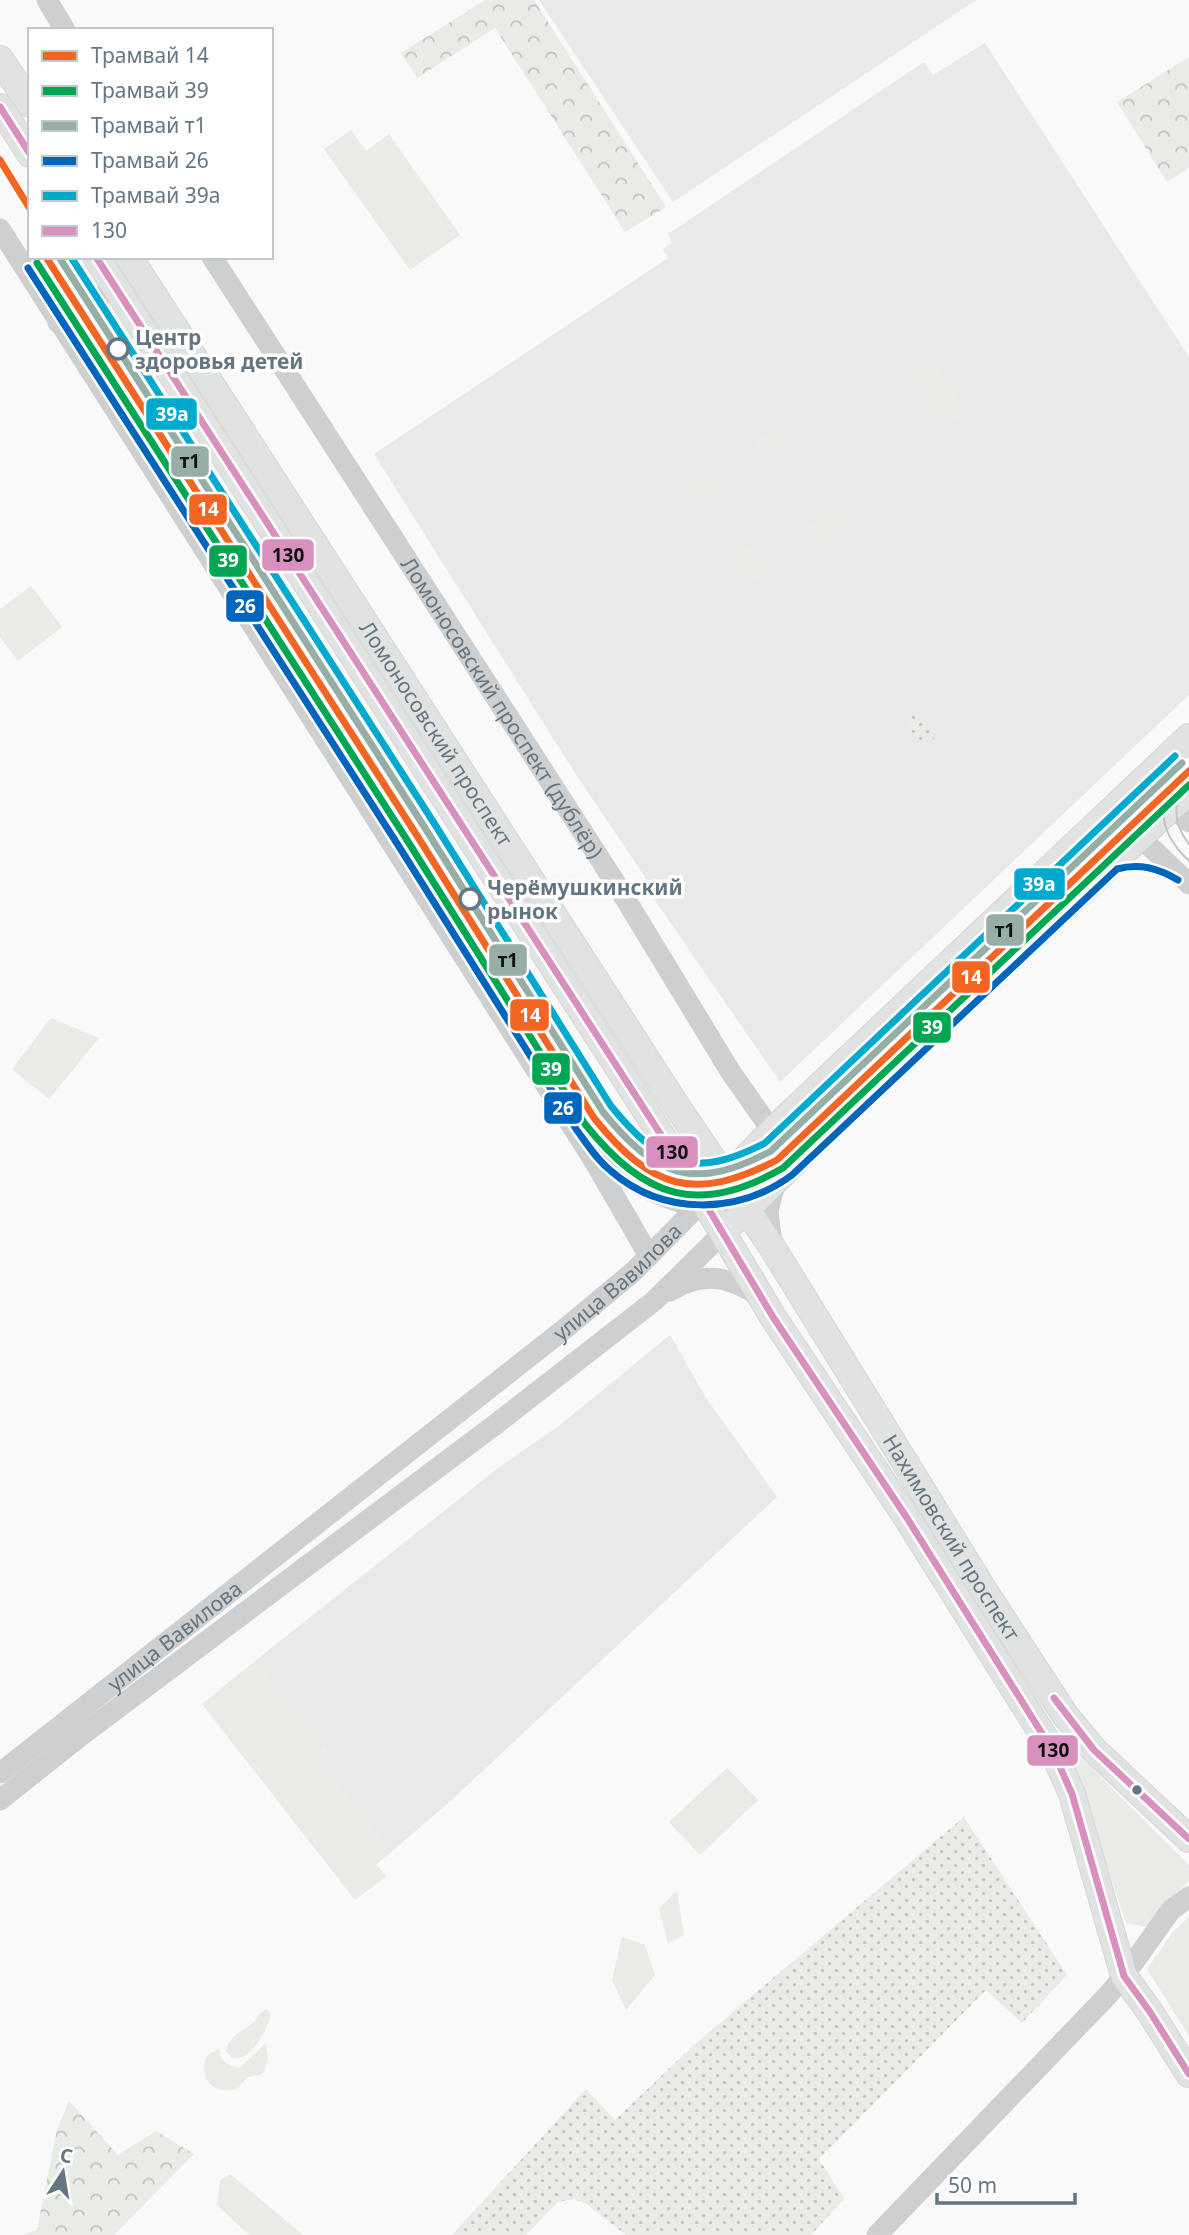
<svg xmlns="http://www.w3.org/2000/svg" width="1189" height="2235" font-family="'Noto Sans',sans-serif">
	<style>
		.built { fill: #e8e9e9 }
		.grass { fill: url(#grass-dots) }
		.forest { fill: url(#forest-crowns) }
		.park { fill: #e8ebe6 }
		.lines { fill: none; stroke-linecap: round; stroke-linejoin: round }
		.major-casing { stroke: #d5d6d7; stroke-width: 28 }
		.minor { stroke: #cecfd0; stroke-width: 21 }
		.major { stroke: #e1e2e2; stroke-width: 26 }
		.tram { stroke: #c3c5c6; stroke-width: 2 }
		.bus-1-casing { stroke: #fff; stroke-width: 12 }
		.bus-1 { stroke: #d891be; stroke-width: 7 }
		.tram-1-casing { stroke: #fff; stroke-width: 12 }
		.tram-2-casing { stroke: #fff; stroke-width: 12 }
		.tram-3-casing { stroke: #fff; stroke-width: 12 }
		.tram-4-casing { stroke: #fff; stroke-width: 12 }
		.tram-5-casing { stroke: #fff; stroke-width: 12 }
		.tram-1 { stroke: #f26522; stroke-width: 7 }
		.tram-2 { stroke: #00a651; stroke-width: 7 }
		.tram-3 { stroke: #97aea6; stroke-width: 7 }
		.tram-4 { stroke: #0065bd; stroke-width: 7 }
		.tram-5 { stroke: #00a9ce; stroke-width: 7 }
		.stop-dot { fill: #fff; stroke: #657683; stroke-width: 3.5 }
		.bus-dot { fill: #657683; stroke: #fff; stroke-width: 2.5 }
		.labels { text-anchor: middle; dominant-baseline: central; stroke-width: 7; stroke-linejoin: round; paint-order: stroke }
		.stop-label { font-size: 21px; font-weight: bold; fill: #657683; stroke: #fff; text-anchor: start }
		.street-label { font-size: 21px; fill: #657683; stroke: #fff }
		.line-badge { stroke: #fff; stroke-width: 2.5 }
		.badge-label { font-size: 19px; text-anchor: middle; font-weight: bold; fill: #fff }
		.pale-badge-label { font-size: 19px; text-anchor: middle; font-weight: bold; fill: #111 }
	</style>
	<defs>
		<pattern id="grass-dots" width="8" height="8" patternUnits="userSpaceOnUse" patternTransform="scale(1.75)"><rect width="8" height="8" fill="#e8ebe6"/><path d="M2 2h.1M6 6h.1" fill="none" stroke="#c0c3c0" stroke-width="1.8" stroke-linecap="round"/></pattern>
		<pattern id="forest-crowns" width="20" height="18" patternUnits="userSpaceOnUse" patternTransform="scale(1.75)"><rect width="20" height="18" fill="#e8ebe6"/><path d="M2 6a3 3 0 1 1 6 0M12 15a3 3 0 1 1 6 0" fill="none" stroke="#c0c3c0"/></pattern>
	</defs>
	<rect width="100%" height="100%" fill="#f9f9f9"/>
	<g class="built">
		<path d="M 539,0 L 976,0 L 673,202 Z"/>
		<path d="M 985,43 L 1189,357 L 1189,695 L 780,1082 L 645,886 L 645,877 L 575,773 L 374,454 L 668,258 L 663,249 L 672,243 L 668,234 L 924,62 L 933,75 Z"/>
		<path d="M 670,1335 L 706,1398 L 777,1497 L 446,1805 L 391,1852 L 314,1758 L 327,1749 L 255,1661 L 498,1468 L 560,1425 Z"/>
	</g>
	<g class="grass">
		<path d="M 915,714 L 920,714 L 936,733 L 933,740 L 922,742 L 909,729 L 908,719 Z"/>
		<path d="M 964,1817 L 1067,1975 L 1022,2023 L 986,1990 L 819,2159 L 844,2199 L 811,2235 L 626,2235 L 586,2204 L 574,2199 L 558,2202 L 526,2235 L 452,2235 L 586,2089 L 615,2120 L 695,2044 Z"/>
	</g>
	<g class="forest">
		<path d="M 485,0 L 534,0 L 666,207 L 625,232 L 495,28 L 417,78 L 401,53 Z"/>
		<path d="M 1189,57 L 1189,168 L 1167,182 L 1117,102 Z"/>
		<path d="M 69,2101 L 118,2155 L 156,2131 L 194,2154 L 114,2235 L 23,2235 L 37,2230 L 57,2129 Z"/>
	</g>
	<g class="park">
		<path d="M 351,130 L 366,151 L 389,134 L 460,235 L 410,270 L 324,149 Z"/>
		<path d="M 932,359 L 968,413 L 943,429 L 908,374 Z"/>
		<path d="M 788,421 L 797,435 L 763,457 L 753,443 Z"/>
		<path d="M 703,468 L 720,491 L 697,508 L 680,485 Z"/>
		<path d="M 841,505 L 850,519 L 816,541 L 807,527 Z"/>
		<path d="M 748,545 L 767,572 L 747,586 L 728,560 Z"/>
		<path d="M 31,586 L 62,627 L 18,661 L 0,637 L 0,609 Z"/>
		<path d="M 51,1018 L 99,1038 L 49,1099 L 12,1069 Z"/>
		<path d="M 255,1661 L 327,1748 L 315,1759 L 391,1852 L 376,1865 L 387,1876 L 355,1900 L 202,1704 Z"/>
		<path d="M 1066,1742 L 1189,1865 L 1189,1880 L 1147,1927 L 1126,1923 Z"/>
		<path d="M 727,1768 L 758,1800 L 700,1855 L 669,1822 Z"/>
		<path d="M 677,1891 L 684,1935 L 668,1943 L 659,1908 Z"/>
		<path d="M 1189,1917 L 1189,2036 L 1147,1969 L 1172,1933 Z"/>
		<path d="M 622,1937 L 645,1945 L 655,1975 L 626,2010 L 612,1980 Z"/>
		<path d="M 267,2009 L 271,2014 C 267,2030 251,2062 232,2058 L 226,2051 C 229,2036 240,2033 250,2025 C 258,2020 258,2013 267,2009 Z"/>
		<path d="M 266,2043 L 268,2057 L 264,2072 L 260,2075 L 248,2077 L 237,2089 C 217,2094 201,2083 204,2062 L 209,2054 L 219,2049 C 220,2061 228,2068 241,2067 Z"/>
		<path d="M 230,2174 L 303,2235 L 249,2235 L 217,2205 L 220,2180 Z"/>
	</g>
	<g class="lines">
		<defs>
			<g id="major">
				<path d="M 0,59 L 30,104"/>
				<path d="M 0,107 L 30,154"/>
				<path d="M 96,257 L 612,1058 L 708,1208 L 773,1317 L 907,1518 L 1053,1751 L 1072,1794 L 1124,1976 L 1150,2012 L 1189,2074"/>
				<path id="s3" d="M 129,257 L 676,1105 L 772,1247 L 985,1592 L 1065,1715 L 1094,1750 L 1189,1839"/>
				<path d="M 715,1190 L 772,1131 L 1189,737"/>
				<path d="M 736,1220 L 817,1140 L 1189,791"/>
			</g>
		</defs>
		<use href="#major" class="major-casing"/>
		<g class="minor">
			<path d="M 47,0 L 65,30"/>
			<path d="M 0,229 L 593,1159 L 649,1256"/>
			<path id="s1" d="M 212,257 L 620,890 L 730,1071 L 772,1131 L 777,1146 L 776,1180 L 768,1211 L 772,1244"/>
			<path d="M 58,323 L 115,287"/>
			<path d="M 1189,822 L 1172,807 L 1128,794 L 1140,837 L 1189,884"/>
			<path d="M 595,1160 C 630,1180 667,1204 709,1208 C 722,1209 735,1208 747,1209"/>
			<path d="M 670,1291 C 705,1270 728,1277 760,1296"/>
			<path id="s2" d="M 0,1773 L 567,1327 L 633,1272 L 703,1201"/>
			<path d="M 0,1800 L 83,1734 L 496,1424 L 654,1301 L 722,1234"/>
			<path d="M 877,2235 L 1108,1995 L 1124,1976 L 1171,1910 L 1189,1897"/>
		</g>
		<use href="#major" class="major"/>
		<g class="tram">
			<path d="M 1184,762 C 1159,800 1153,827 1189,861"/>
			<path d="M 1187,776 C 1173,799 1172,823 1189,844"/>
		</g>
		<defs>
			<g id="bus-1">
				<path d="M 0,107 L 30,154"/>
				<path d="M 96,257 L 708,1208 L 773,1317 L 907,1518 L 1053,1751 L 1072,1794 L 1124,1976 L 1150,2012 L 1189,2074"/>
				<path d="M 1054,1698 L 1094,1750 L 1189,1839"/>
			</g>
		</defs>
		<use href="#bus-1" class="bus-1-casing"/>
		<use href="#bus-1" class="bus-1"/>
		<defs>
			<g id="tram-1">
				<path d="M 0,160 L 30,209"/>
				<path d="M 46,257 L 416,834 L 594,1118 C 651,1189 694,1203 777,1160 L 1189,771"/>
			</g>
			<path id="tram-2" d="M 37,263 L 407,840 L 585,1124 C 644,1198 698,1217 783,1168 L 1189,785"/>
			<path id="tram-3" d="M 59,257 L 425,828 L 603,1112 C 656,1177 694,1192 771,1151 L 1182,763"/>
			<path id="tram-4" d="M 28,268 L 398,845 L 576,1129 C 587,1144 597,1160 611,1171 C 663,1216 738,1215 792,1175 L 1117,869 C 1139,863 1158,868 1178,880"/>
			<path id="tram-5" d="M 71,257 L 434,823 L 611,1106 C 660,1166 693,1180 765,1143 L 1175,756"/>
		</defs>
		<use href="#tram-1" class="tram-1-casing"/>
		<use href="#tram-2" class="tram-2-casing"/>
		<use href="#tram-3" class="tram-3-casing"/>
		<use href="#tram-4" class="tram-4-casing"/>
		<use href="#tram-5" class="tram-5-casing"/>
		<use href="#tram-1" class="tram-1"/>
		<use href="#tram-2" class="tram-2"/>
		<use href="#tram-3" class="tram-3"/>
		<use href="#tram-4" class="tram-4"/>
		<use href="#tram-5" class="tram-5"/>
	</g>
	<g class="stop-dot">
		<circle cx="118" cy="349" r="10"/>
		<circle cx="470" cy="899" r="10"/>
	</g>
	<circle class="bus-dot" cx="1137" cy="1790" r="6"/>
	<g class="labels">
		<g class="stop-label">
			<text x="135" y="337">Центр<tspan x="135" dy="24">здоровья детей</tspan></text>
			<text x="487" y="887">Черёмушкинский<tspan x="487" dy="24">рынок</tspan></text>
		</g>
		<g class="street-label">
			<text stroke="none"><textPath href="#s1" startOffset="536">Ломоносовский проспект (дублёр)</textPath></text>
			<text stroke="none"><textPath href="#s3" startOffset="567">Ломоносовский проспект</textPath></text>
			<text stroke="none"><textPath href="#s2" startOffset="789">улица Вавилова</textPath></text>
			<text stroke="none"><textPath href="#s3" startOffset="1522">Нахимовский проспект</textPath></text>
			<text stroke="none"><textPath href="#s2" startOffset="222">улица Вавилова</textPath></text>
		</g>
	</g>
	<g class="line-badge">
		<rect x="145" y="397" width="53" height="34" rx="7" fill="#00a9ce"/>
		<rect x="170" y="445" width="40" height="33" rx="7" fill="#97aea6"/>
		<rect x="188" y="493" width="40" height="33" rx="7" fill="#f26522"/>
		<rect x="261" y="538" width="54" height="34" rx="7" fill="#d891be"/>
		<rect x="208" y="544" width="40" height="34" rx="7" fill="#00a651"/>
		<rect x="225" y="589" width="40" height="34" rx="7" fill="#0065bd"/>
		<rect x="1013" y="867" width="53" height="34" rx="7" fill="#00a9ce"/>
		<rect x="985" y="913" width="40" height="34" rx="7" fill="#97aea6"/>
		<rect x="488" y="943" width="40" height="34" rx="7" fill="#97aea6"/>
		<rect x="951" y="960" width="40" height="34" rx="7" fill="#f26522"/>
		<rect x="509" y="998" width="41" height="34" rx="7" fill="#f26522"/>
		<rect x="912" y="1011" width="40" height="33" rx="7" fill="#00a651"/>
		<rect x="531" y="1052" width="40" height="34" rx="7" fill="#00a651"/>
		<rect x="543" y="1091" width="40" height="34" rx="7" fill="#0065bd"/>
		<rect x="645" y="1135" width="54" height="34" rx="7" fill="#d891be"/>
		<rect x="1026" y="1734" width="53" height="33" rx="7" fill="#d891be"/>
	</g>
	<g class="badge-label">
		<text x="172" y="421">39а</text>
		<text x="208" y="516">14</text>
		<text x="228" y="567">39</text>
		<text x="245" y="613">26</text>
		<text x="1039" y="891">39а</text>
		<text x="971" y="984">14</text>
		<text x="530" y="1022">14</text>
		<text x="932" y="1034">39</text>
		<text x="551" y="1076">39</text>
		<text x="563" y="1115">26</text>
	</g>
	<g class="pale-badge-label">
		<text x="190" y="468">т1</text>
		<text x="288" y="562">130</text>
		<text x="1005" y="937">т1</text>
		<text x="508" y="967">т1</text>
		<text x="672" y="1159">130</text>
		<text x="1053" y="1757">130</text>
	</g>
	<rect x="28" y="28" width="245" height="231" fill="#ffffff" stroke="#c1c8cd" stroke-width="2"/>
	<rect x="42" y="51" width="35" height="10" fill="#f26522" stroke="#c1c8cd" stroke-width="2"/>
	<text x="91" y="63" font-size="21" fill="#657683">Трамвай 14</text>
	<rect x="42" y="86" width="35" height="10" fill="#00a651" stroke="#c1c8cd" stroke-width="2"/>
	<text x="91" y="98" font-size="21" fill="#657683">Трамвай 39</text>
	<rect x="42" y="121" width="35" height="10" fill="#97aea6" stroke="#c1c8cd" stroke-width="2"/>
	<text x="91" y="133" font-size="21" fill="#657683">Трамвай т1</text>
	<rect x="42" y="156" width="35" height="10" fill="#0065bd" stroke="#c1c8cd" stroke-width="2"/>
	<text x="91" y="168" font-size="21" fill="#657683">Трамвай 26</text>
	<rect x="42" y="191" width="35" height="10" fill="#00a9ce" stroke="#c1c8cd" stroke-width="2"/>
	<text x="91" y="203" font-size="21" fill="#657683">Трамвай 39а</text>
	<rect x="42" y="226" width="35" height="10" fill="#d891be" stroke="#c1c8cd" stroke-width="2"/>
	<text x="91" y="238" font-size="21" fill="#657683">130</text>
	<g transform="translate(63 2172) rotate(12)" stroke="#ffffff" stroke-width="5" paint-order="stroke">
	<path d="M0-5L12 26L0 18L-12 26Z" fill="#657683"/>
	<text y="-10" font-size="19" font-weight="bold" text-anchor="middle" fill="#657683">С</text>
	</g>
	<path d="M937 2193v10h138v-10" fill="none" stroke="#657683" stroke-width="3.5"/>
	<text x="948" y="2193" font-size="21" fill="#657683" stroke="#ffffff" stroke-width="5" paint-order="stroke">50 m</text>
</svg>
